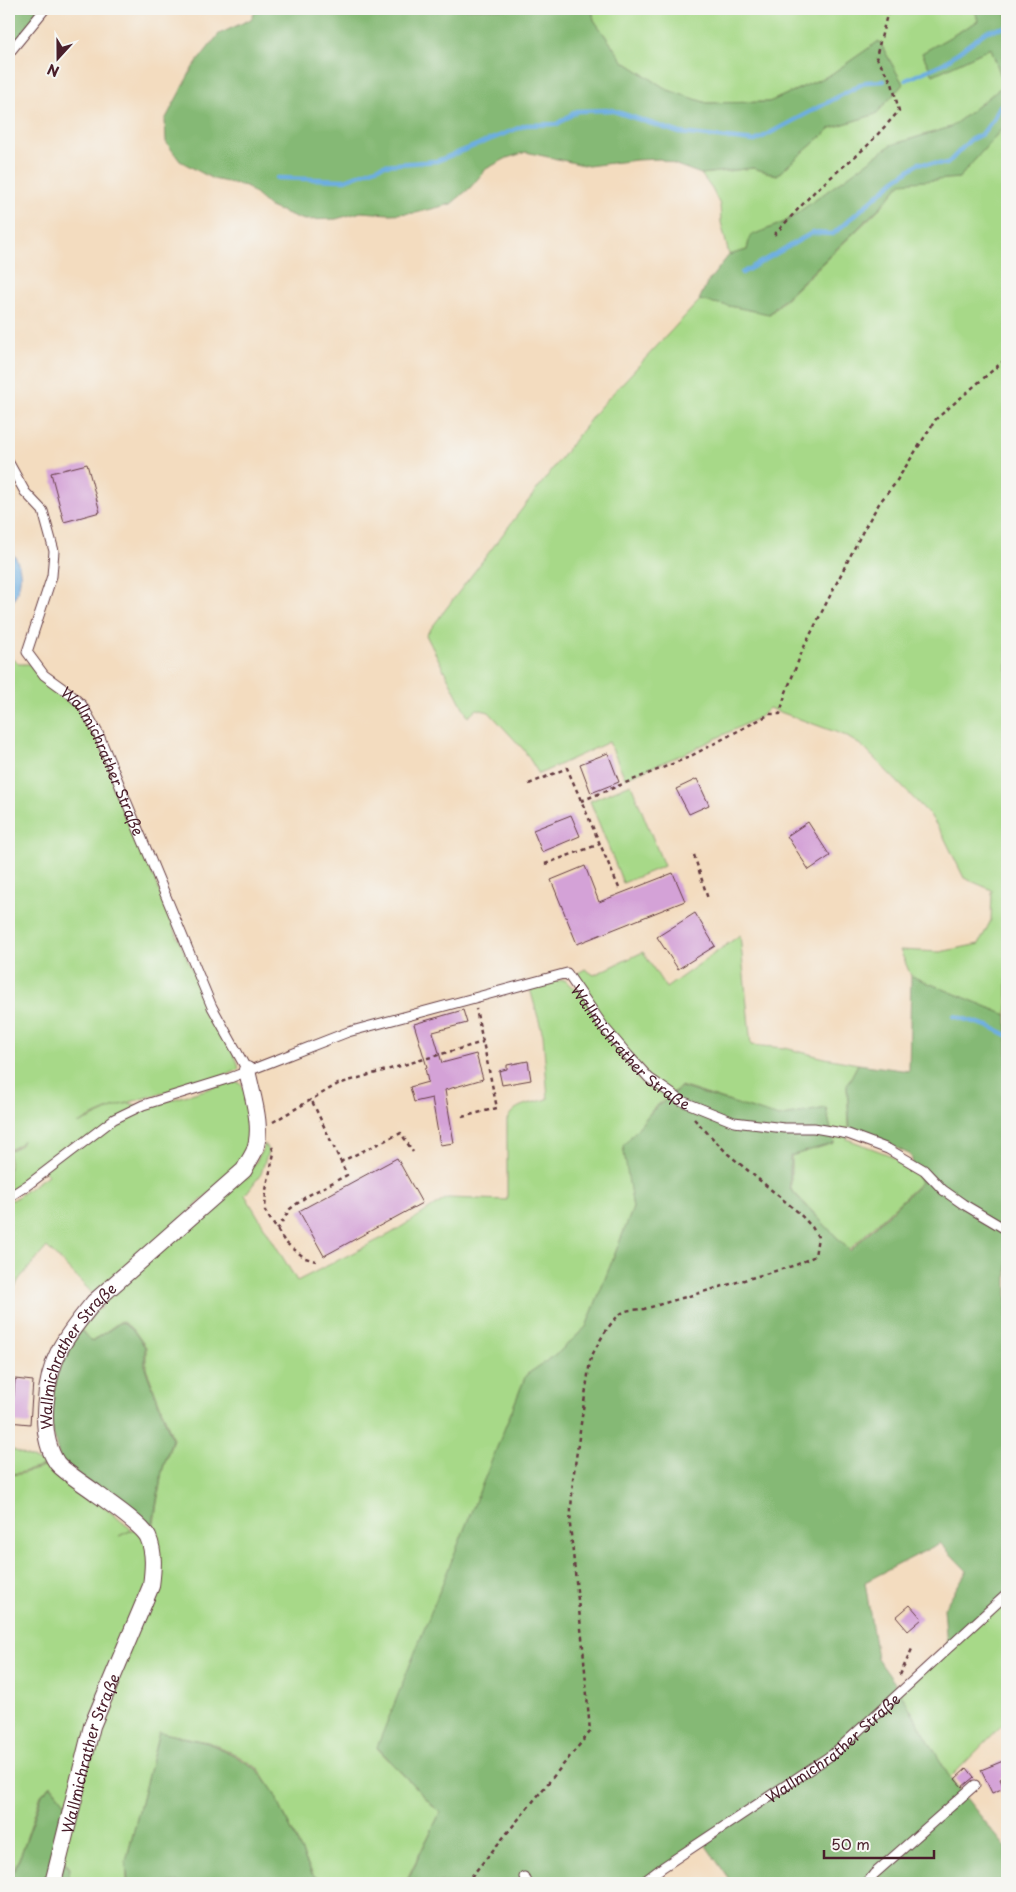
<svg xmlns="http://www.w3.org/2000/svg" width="1016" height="1892" font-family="'Playpen Sans',sans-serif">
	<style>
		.green { fill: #a7d988; stroke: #787c5a }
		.forest { fill: #85b974; stroke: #686c50 }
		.water { fill: #6daee1; stroke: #5c6686 }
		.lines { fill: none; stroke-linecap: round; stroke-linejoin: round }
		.stream { stroke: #6daee1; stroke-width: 4.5 }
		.building { fill: #d4a2d7 }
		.lane-casing { stroke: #633b41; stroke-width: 11 }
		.street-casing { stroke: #633b41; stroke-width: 18 }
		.path { stroke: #633b41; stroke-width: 2.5; stroke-dasharray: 4 4; stroke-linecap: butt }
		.lane { stroke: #fff; stroke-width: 9 }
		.street { stroke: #fff; stroke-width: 16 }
		.labels { text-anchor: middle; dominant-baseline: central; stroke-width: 5; stroke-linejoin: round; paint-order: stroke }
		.street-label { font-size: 15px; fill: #4a1f2b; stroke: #f6f6f2 }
	</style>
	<rect width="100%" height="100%" fill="#f6f6f2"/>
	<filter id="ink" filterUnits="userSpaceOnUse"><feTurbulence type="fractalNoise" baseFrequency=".02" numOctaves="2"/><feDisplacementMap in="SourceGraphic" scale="10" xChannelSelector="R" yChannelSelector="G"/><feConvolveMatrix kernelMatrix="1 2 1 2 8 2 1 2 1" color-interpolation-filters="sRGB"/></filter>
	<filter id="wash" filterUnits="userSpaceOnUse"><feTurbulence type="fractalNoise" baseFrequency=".0096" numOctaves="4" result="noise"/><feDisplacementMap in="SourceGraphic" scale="20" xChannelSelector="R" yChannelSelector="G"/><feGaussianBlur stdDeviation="1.12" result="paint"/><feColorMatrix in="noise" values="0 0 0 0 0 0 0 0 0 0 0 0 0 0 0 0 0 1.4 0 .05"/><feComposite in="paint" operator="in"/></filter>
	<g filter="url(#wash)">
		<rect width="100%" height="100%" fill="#f3dcbf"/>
		<g class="green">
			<path d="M 592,9 L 712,10 L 731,9 L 975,9 L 978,21 L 922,53 L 933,75 L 991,48 L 1004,85 L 951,127 L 891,145 L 785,222 L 750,236 L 747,250 L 729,255 L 721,222 L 720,205 L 712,189 L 701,174 L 753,168 L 777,175 L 831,128 L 876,114 L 903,84 L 879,41 L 830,75 L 769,102 L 707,103 L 668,90 L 623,61 L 594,20 Z"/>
			<path d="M 1007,123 L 1007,1015 L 911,976 L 900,950 L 940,952 L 979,944 L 991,920 L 992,890 L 964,878 L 944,837 L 930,815 L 862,746 L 844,735 L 769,708 L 760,717 L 686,753 L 625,778 L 609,742 L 539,774 L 524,750 L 489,712 L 477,709 L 468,717 L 426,635 L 599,408 L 700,300 L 770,314 L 881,207 L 902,182 L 959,178 Z"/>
			<path d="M 9,657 L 19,664 L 29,664 L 42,677 L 64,693 L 79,708 L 98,740 L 179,940 L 209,1008 L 237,1061 L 239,1069 C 226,1077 210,1080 195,1084 C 156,1096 113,1103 78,1124 L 119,1105 L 130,1103 L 144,1108 L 231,1082 L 240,1083 C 250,1094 253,1131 249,1145 C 248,1153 243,1160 239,1167 L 94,1295 L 47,1247 L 20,1278 L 9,1297 L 9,1199 L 13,1200 L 48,1175 L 43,1170 L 27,1183 L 9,1191 L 9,1151 L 21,1145 L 23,1140 L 20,1144 L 9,1150 Z"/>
			<path d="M 631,784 L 664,866 L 623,883 L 590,801 Z"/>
			<path d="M 740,935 L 751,1045 L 785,1048 L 825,1058 L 858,1064 L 847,1085 L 849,1129 L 847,1139 L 887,1154 L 913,1170 L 921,1182 L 849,1250 L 791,1189 L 791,1156 L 834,1143 L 826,1108 L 778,1117 L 681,1086 L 653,1109 L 624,1146 L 633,1208 L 586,1327 L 557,1354 L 526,1375 L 377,1748 L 440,1813 L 405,1883 L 324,1883 L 313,1875 L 273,1791 L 259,1769 L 235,1754 L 208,1742 L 159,1732 L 126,1861 L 127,1883 L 67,1883 L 70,1868 L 55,1850 L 66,1804 L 51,1785 L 41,1795 L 22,1851 L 9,1881 L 9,1475 L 20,1474 L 47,1466 L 91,1496 L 132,1530 L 119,1536 L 143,1525 L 154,1523 L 162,1472 L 173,1439 L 146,1368 L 146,1347 L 133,1329 L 121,1321 L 91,1342 L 80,1328 L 90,1313 L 102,1308 L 101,1301 L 256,1162 L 265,1144 L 268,1151 L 261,1174 L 245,1195 L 297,1281 L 390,1234 L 447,1198 L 507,1200 L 507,1120 C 514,1103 531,1104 548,1099 L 543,1035 L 530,989 L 555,981 L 565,980 L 574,989 L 585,989 L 575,975 L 585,969 L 594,975 L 643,952 L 666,988 Z"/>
			<path d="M 9,1448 L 47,1465 L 19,1473 L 9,1474 Z"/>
			<path d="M 1007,1598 L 1007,1720 L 950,1778 L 900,1692 Z"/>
		</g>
		<g class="forest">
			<path d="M 9,9 L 42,9 L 9,48 Z"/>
			<path d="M 257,9 L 592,9 L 594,20 L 623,61 L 668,90 L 707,103 L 769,102 L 830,75 L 879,41 L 903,84 L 876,114 L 831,128 L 777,175 L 753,168 L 701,174 L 660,159 L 636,160 L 588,166 L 526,152 L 507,158 L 486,169 L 470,188 L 451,204 L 416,213 L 389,214 L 361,212 L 336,219 L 304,220 L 270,207 L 246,186 L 213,179 L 180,161 L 166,142 L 165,120 L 193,67 L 219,34 L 251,19 Z"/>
			<path d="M 975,9 L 1007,9 L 1007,123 L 959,178 L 901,183 L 881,206 L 769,314 L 699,300 L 707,283 L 729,255 L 747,250 L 750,236 L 785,222 L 891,145 L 951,127 L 1004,85 L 991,48 L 933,75 L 922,53 L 978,21 Z"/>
			<path d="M 911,976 L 1007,1015 L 1007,1598 L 947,1647 L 944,1608 L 967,1571 L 940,1543 L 865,1582 L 877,1658 L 897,1686 L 950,1778 L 1007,1849 L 1007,1883 L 732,1883 L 704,1843 L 645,1883 L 406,1883 L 440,1813 L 377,1747 L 526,1375 L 557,1354 L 586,1327 L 633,1208 L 623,1146 L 653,1110 L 681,1087 L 779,1117 L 826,1108 L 834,1143 L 790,1156 L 790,1189 L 850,1251 L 921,1183 L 914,1170 L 911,1155 L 888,1144 L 850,1129 L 847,1085 L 858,1064 L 909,1071 Z"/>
			<path d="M 121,1322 L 133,1330 L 145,1347 L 145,1368 L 172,1439 L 162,1471 L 153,1523 L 143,1525 L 60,1460 C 57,1447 49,1422 50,1410 C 52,1381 64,1353 79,1329 L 92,1342 Z"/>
			<path d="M 159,1732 L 208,1743 L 234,1755 L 258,1770 L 273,1791 L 312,1874 L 324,1883 L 128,1883 L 126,1862 Z"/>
			<path d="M 51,1786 L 66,1804 L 54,1850 L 70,1869 L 67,1883 L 9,1883 L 22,1852 L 42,1795 Z"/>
		</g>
		<path class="water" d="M 9,553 L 14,555 C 26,574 19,591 9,608 Z"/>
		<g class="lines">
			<g class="stream">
				<path d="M 906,80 L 944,63 L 987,31 L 1007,27"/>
				<path d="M 277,178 L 345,180 L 384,165 L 437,161 L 526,125 L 557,124 L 577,111 L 611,110 L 680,133 L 755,141 L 866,82 L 884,81"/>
				<path d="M 742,273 L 812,233 L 833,234 L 895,180 L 919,163 L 947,164 L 970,140 L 982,134 L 995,117 L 1000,106 L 1007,102"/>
				<path d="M 954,1016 L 991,1027 L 1007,1035"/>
			</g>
		</g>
		<g id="blocks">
			<g class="building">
				<path d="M 87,464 L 100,512 L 64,522 L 51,473 Z"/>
				<path d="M 608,753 L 619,782 L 591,793 L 580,764 Z"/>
				<path d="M 697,779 L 709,805 L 689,814 L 676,789 Z"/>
				<path d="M 571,815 L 580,836 L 542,852 L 533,830 Z"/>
				<path d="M 808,822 L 830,856 L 809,870 L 787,836 Z"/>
				<path d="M 585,866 L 599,902 L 673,873 L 685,901 L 577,944 L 551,880 Z"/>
				<path d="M 695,913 L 715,946 L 678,969 L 657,937 Z"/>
				<path d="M 463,1010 L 467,1023 L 433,1032 L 442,1063 L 476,1054 L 483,1079 L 445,1090 L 454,1143 L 440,1145 L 432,1098 L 414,1102 L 410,1087 L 428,1082 L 425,1068 L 427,1067 L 414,1024 Z"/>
				<path d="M 528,1061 L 531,1080 L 502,1085 L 499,1071 L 507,1069 L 507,1065 Z"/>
				<path d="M 397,1158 L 422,1203 L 324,1256 L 299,1211 Z"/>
				<path d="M 15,1379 L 33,1381 L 30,1424 L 9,1422 L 9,1404 L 13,1405 Z"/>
				<path d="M 910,1605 L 922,1619 L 908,1631 L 896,1617 Z"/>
				<path d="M 1003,1761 L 1007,1770 L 1007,1776 L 1000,1779 L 1004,1788 L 992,1793 L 981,1770 Z"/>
				<path d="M 967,1768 L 974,1777 L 962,1787 L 955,1779 Z"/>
			</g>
		</g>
	</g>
	<g filter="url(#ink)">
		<use href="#blocks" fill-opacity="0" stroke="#633b41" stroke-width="1"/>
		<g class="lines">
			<defs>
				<g id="lane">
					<path d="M 9,53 L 45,9"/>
					<path id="s1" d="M 9,463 L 25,492 L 43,511 L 54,551 L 52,576 L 27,652 L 44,675 L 69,693 L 82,705 L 98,733 L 212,1007 L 247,1070"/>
					<path id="s2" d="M 9,1197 L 29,1184 L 114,1119 L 143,1105 L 230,1078 L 348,1032 L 567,973 L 604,1027 L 628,1055 L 649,1078 L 682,1101 L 734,1122 L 784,1128 L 814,1128 L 848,1134 L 888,1149 L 924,1170 L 943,1190 L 963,1204 L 1007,1230"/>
					<path d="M 524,1877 L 528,1883"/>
					<path id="s3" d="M 642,1883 L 663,1867 L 833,1754 L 1007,1594"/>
					<path d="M 867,1883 L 874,1874 L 975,1785"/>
				</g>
				<g id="street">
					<path id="s4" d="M 53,1883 L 92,1726 L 151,1586 C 153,1570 155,1553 148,1537 C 142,1525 108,1502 96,1493 C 87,1486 63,1471 57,1463 C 37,1434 45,1378 60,1349 C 69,1332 82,1317 94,1302 L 244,1170 C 247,1164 251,1158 254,1152 C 264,1127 252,1096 247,1070"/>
				</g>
			</defs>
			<use href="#lane" class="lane-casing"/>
			<use href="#street" class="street-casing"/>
			<g class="path">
				<path d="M 774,235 L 815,191 L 867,146 L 899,111 L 892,83 L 876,57 L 887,15 L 894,9"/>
				<path d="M 529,784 L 567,768 L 619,888"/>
				<path d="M 581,801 L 687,758 L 770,714 L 780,714 L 785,695 L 803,649 L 864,529 L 880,502 L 894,485 L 936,419 L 1007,358"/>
				<path d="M 694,855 L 708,899"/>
				<path d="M 545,864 L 600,844"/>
				<path d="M 462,1117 L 497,1108 L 476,1009"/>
				<path d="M 273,1122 L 338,1084 L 483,1042"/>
				<path d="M 272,1147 L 274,1153 L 266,1190 L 265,1211 L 285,1242 L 305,1258 L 316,1261"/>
				<path d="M 340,1162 L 401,1133 L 413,1152"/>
				<path d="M 277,1230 L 290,1209 L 307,1196 L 347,1175 L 311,1099"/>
				<path d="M 900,1675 L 912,1649"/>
				<path d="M 466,1883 L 590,1732 L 583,1647 L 570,1525 L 573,1479 L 590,1361 C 594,1349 612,1317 624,1312 C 629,1309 638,1310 644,1309 L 796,1265 L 815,1256 L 818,1237 L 812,1227 L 798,1212 L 728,1154 L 694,1119"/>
			</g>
			<use href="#lane" class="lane"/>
			<use href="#street" class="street"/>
		</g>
	</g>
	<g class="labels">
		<g class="street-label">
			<text stroke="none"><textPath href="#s1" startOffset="342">Wallmichrather Straße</textPath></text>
			<text stroke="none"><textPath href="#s2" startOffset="706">Wallmichrather Straße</textPath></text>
			<text stroke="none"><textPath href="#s4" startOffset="600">Wallmichrather Straße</textPath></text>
			<text stroke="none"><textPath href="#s3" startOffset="234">Wallmichrather Straße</textPath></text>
			<text stroke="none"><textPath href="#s4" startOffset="135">Wallmichrather Straße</textPath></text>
		</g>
	</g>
	<rect width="1016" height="1892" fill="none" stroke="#f6f6f2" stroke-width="30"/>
	<g transform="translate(58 58) rotate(201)" stroke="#f6f6f2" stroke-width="4" paint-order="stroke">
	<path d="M0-4L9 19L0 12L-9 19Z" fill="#4a1f2b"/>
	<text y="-8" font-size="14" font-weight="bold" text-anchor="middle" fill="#4a1f2b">N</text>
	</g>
	<path d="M824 1850v8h110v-8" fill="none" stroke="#4a1f2b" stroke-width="2.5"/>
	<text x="831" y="1850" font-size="15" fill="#4a1f2b" stroke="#f6f6f2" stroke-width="4" paint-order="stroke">50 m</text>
</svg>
